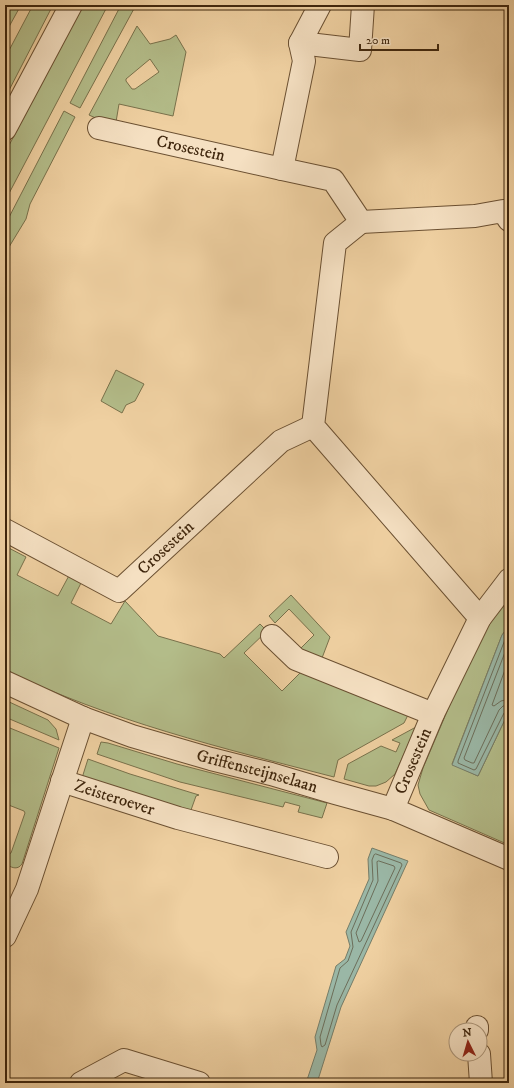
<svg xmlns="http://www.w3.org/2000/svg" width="514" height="1088" font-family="'IM FELL DW Pica',serif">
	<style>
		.green { fill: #b3bc89; stroke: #79714b; fill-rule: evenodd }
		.water { fill: #9ab7a6; stroke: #767d69 }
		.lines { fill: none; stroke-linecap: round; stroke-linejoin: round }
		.shore { stroke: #6c6e5a; stroke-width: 1 }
		.minor-casing { stroke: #6b5032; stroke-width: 24 }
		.minor { stroke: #f5e0c2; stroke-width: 22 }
		.labels { text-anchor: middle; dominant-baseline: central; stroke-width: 3; stroke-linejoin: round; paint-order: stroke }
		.street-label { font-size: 17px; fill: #3f260d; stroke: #f5e0c2 }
	</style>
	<rect width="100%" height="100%" fill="#efd0a1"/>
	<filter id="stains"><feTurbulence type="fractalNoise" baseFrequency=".005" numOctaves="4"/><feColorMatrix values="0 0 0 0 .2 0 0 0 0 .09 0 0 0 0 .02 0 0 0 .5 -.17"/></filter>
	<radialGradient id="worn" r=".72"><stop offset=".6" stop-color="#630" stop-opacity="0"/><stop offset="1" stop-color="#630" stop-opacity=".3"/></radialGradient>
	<g class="green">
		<path d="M 5,5 L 21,5 L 5,34 Z"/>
		<path d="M 33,5 L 53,5 L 5,98 L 5,58 Z"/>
		<path d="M 83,5 L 108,5 L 5,201 L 5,153 Z"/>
		<path d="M 121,5 L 136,5 L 80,108 L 70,103 Z"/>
		<path d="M 137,26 L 150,44 L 170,39 L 176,35 L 186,52 L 173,116 L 119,104 L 116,122 L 100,120 L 89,115 ZM 150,59 L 159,72 L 135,89 L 132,89 L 126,81 L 126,79 Z"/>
		<path d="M 64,111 L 75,117 L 30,204 L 26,219 L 9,247 L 5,251 L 5,225 Z"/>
		<path d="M 116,370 L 144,384 L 135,401 L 126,405 L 122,413 L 101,401 Z"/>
		<path d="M 5,546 L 26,557 L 17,575 L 58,596 L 72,570 L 84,577 L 71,603 L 111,624 L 125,601 L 158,636 L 220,654 L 224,658 L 260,624 L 267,631 L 244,653 L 282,691 L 305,668 L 409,713 L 404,723 L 338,760 L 334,777 C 222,748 110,721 5,670 Z"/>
		<path d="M 509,594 L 509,626 L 502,635 L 452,764 L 478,776 L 509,711 L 509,845 L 429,810 L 420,794 L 418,785 L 423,768 L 480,634 Z"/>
		<path d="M 291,595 L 330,637 L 322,658 L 300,649 L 314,635 L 289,609 L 275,623 L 269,616 Z"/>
		<path d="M 5,700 L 48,720 L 56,729 L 59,740 L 5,717 Z"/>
		<path d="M 5,726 L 59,748 L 22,864 C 17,871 11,867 5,864 L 5,853 L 9,854 L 11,853 L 25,813 L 24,811 L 6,804 L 5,802 L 5,783 L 8,777 L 5,774 Z"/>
		<path d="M 416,727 L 395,774 L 386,782 L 376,786 L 369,786 L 344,779 L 348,764 L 381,746 L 396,752 L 400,743 L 392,740 Z"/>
		<path d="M 101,742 L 108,743 L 177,764 L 327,803 L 322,818 L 298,812 L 300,806 L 285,802 L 283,807 L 180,782 L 97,754 Z"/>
		<path d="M 88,759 L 130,774 L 199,795 L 196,796 L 191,810 L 189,812 L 82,778 Z"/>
	</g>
	<g class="water">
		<path d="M 509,626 L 509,711 L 478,776 L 452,765 L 502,635 Z"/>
		<path d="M 372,848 L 408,861 L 341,1007 L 317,1083 L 306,1083 L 317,1050 L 315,1037 L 336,966 L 345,959 L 350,946 L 346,932 L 369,879 L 368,859 Z"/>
	</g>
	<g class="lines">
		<g class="shore">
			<path d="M 509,632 L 506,637 L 458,761 L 458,763 L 474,770 L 476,769 L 504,713 L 509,710"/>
			<path d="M 509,642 L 464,758 L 465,760 L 472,763 L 474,763 L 499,710 L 503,706 L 509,705"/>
			<path d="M 509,659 L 492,705 L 494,706 L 501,701 L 509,699"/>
			<path d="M 376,854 L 401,863 L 402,865 L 337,1005 L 325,1045 L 322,1047 L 321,1045 L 320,1037 L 340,968 L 348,961 L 353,947 L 351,932 L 373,880 L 372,860 L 374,855 Z"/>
			<path d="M 379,861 L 394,866 L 395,868 L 361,941 L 359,942 L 356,933 L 378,881 L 377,862 Z"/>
		</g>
		<defs>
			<g id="minor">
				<path d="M 300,43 L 360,50 L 363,5"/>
				<path id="s1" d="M 99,128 L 282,169 L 304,61 L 300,43 L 320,5"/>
				<path d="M 5,129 L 71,5"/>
				<path d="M 282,169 L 333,180 L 361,222 L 475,216 L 503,211 L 509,220"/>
				<path d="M 361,222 L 335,243 L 313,426 L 480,618"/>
				<path id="s2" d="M 5,530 L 119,591 L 281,441 L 313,426"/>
				<path d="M 272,636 L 296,659 L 433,714"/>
				<path id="s3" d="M 5,682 L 83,718 L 132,736 L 211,759 L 271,774 L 335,793 L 393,809 L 509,859"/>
				<path id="s4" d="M 62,781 L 178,818 L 327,857"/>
				<path id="s5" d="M 393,809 L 433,714 L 480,618 L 509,580"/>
				<path d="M 5,936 L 27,889 L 83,718"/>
				<path d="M 477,1027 L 477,1030"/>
				<path d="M 479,1054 L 481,1083"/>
				<path d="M 81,1083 L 124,1060 L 199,1083"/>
			</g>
		</defs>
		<use href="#minor" class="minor-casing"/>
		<use href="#minor" class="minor"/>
	</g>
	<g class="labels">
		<g class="street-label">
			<text stroke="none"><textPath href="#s1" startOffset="94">Crosestein</textPath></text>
			<text stroke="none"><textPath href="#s2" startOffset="193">Crosestein</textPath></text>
			<text stroke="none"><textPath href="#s5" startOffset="52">Crosestein</textPath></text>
			<text stroke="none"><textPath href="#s3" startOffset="268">Griffensteijnselaan</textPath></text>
			<text stroke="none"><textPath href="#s4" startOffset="55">Zeisteroever</textPath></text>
		</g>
	</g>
	<rect width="514" height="1088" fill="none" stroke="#efd0a1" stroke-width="20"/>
	<rect x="6" y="6" width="502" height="1076" fill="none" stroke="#3f260d" stroke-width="2"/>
	<rect x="10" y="10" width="494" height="1068" fill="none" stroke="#3f260d"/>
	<g transform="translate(468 1042) rotate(355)"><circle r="19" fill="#f5e0c2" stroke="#ac967a"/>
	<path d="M0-3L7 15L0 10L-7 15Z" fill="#8f2418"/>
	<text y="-6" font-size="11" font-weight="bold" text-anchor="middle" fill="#3f260d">N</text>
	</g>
	<path d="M360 44v6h78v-6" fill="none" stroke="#3f260d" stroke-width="2"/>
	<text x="366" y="44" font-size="12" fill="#3f260d" stroke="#f5e0c2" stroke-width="3" paint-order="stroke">20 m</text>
	<rect width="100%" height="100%" filter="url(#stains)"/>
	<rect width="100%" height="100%" fill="url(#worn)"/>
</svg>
